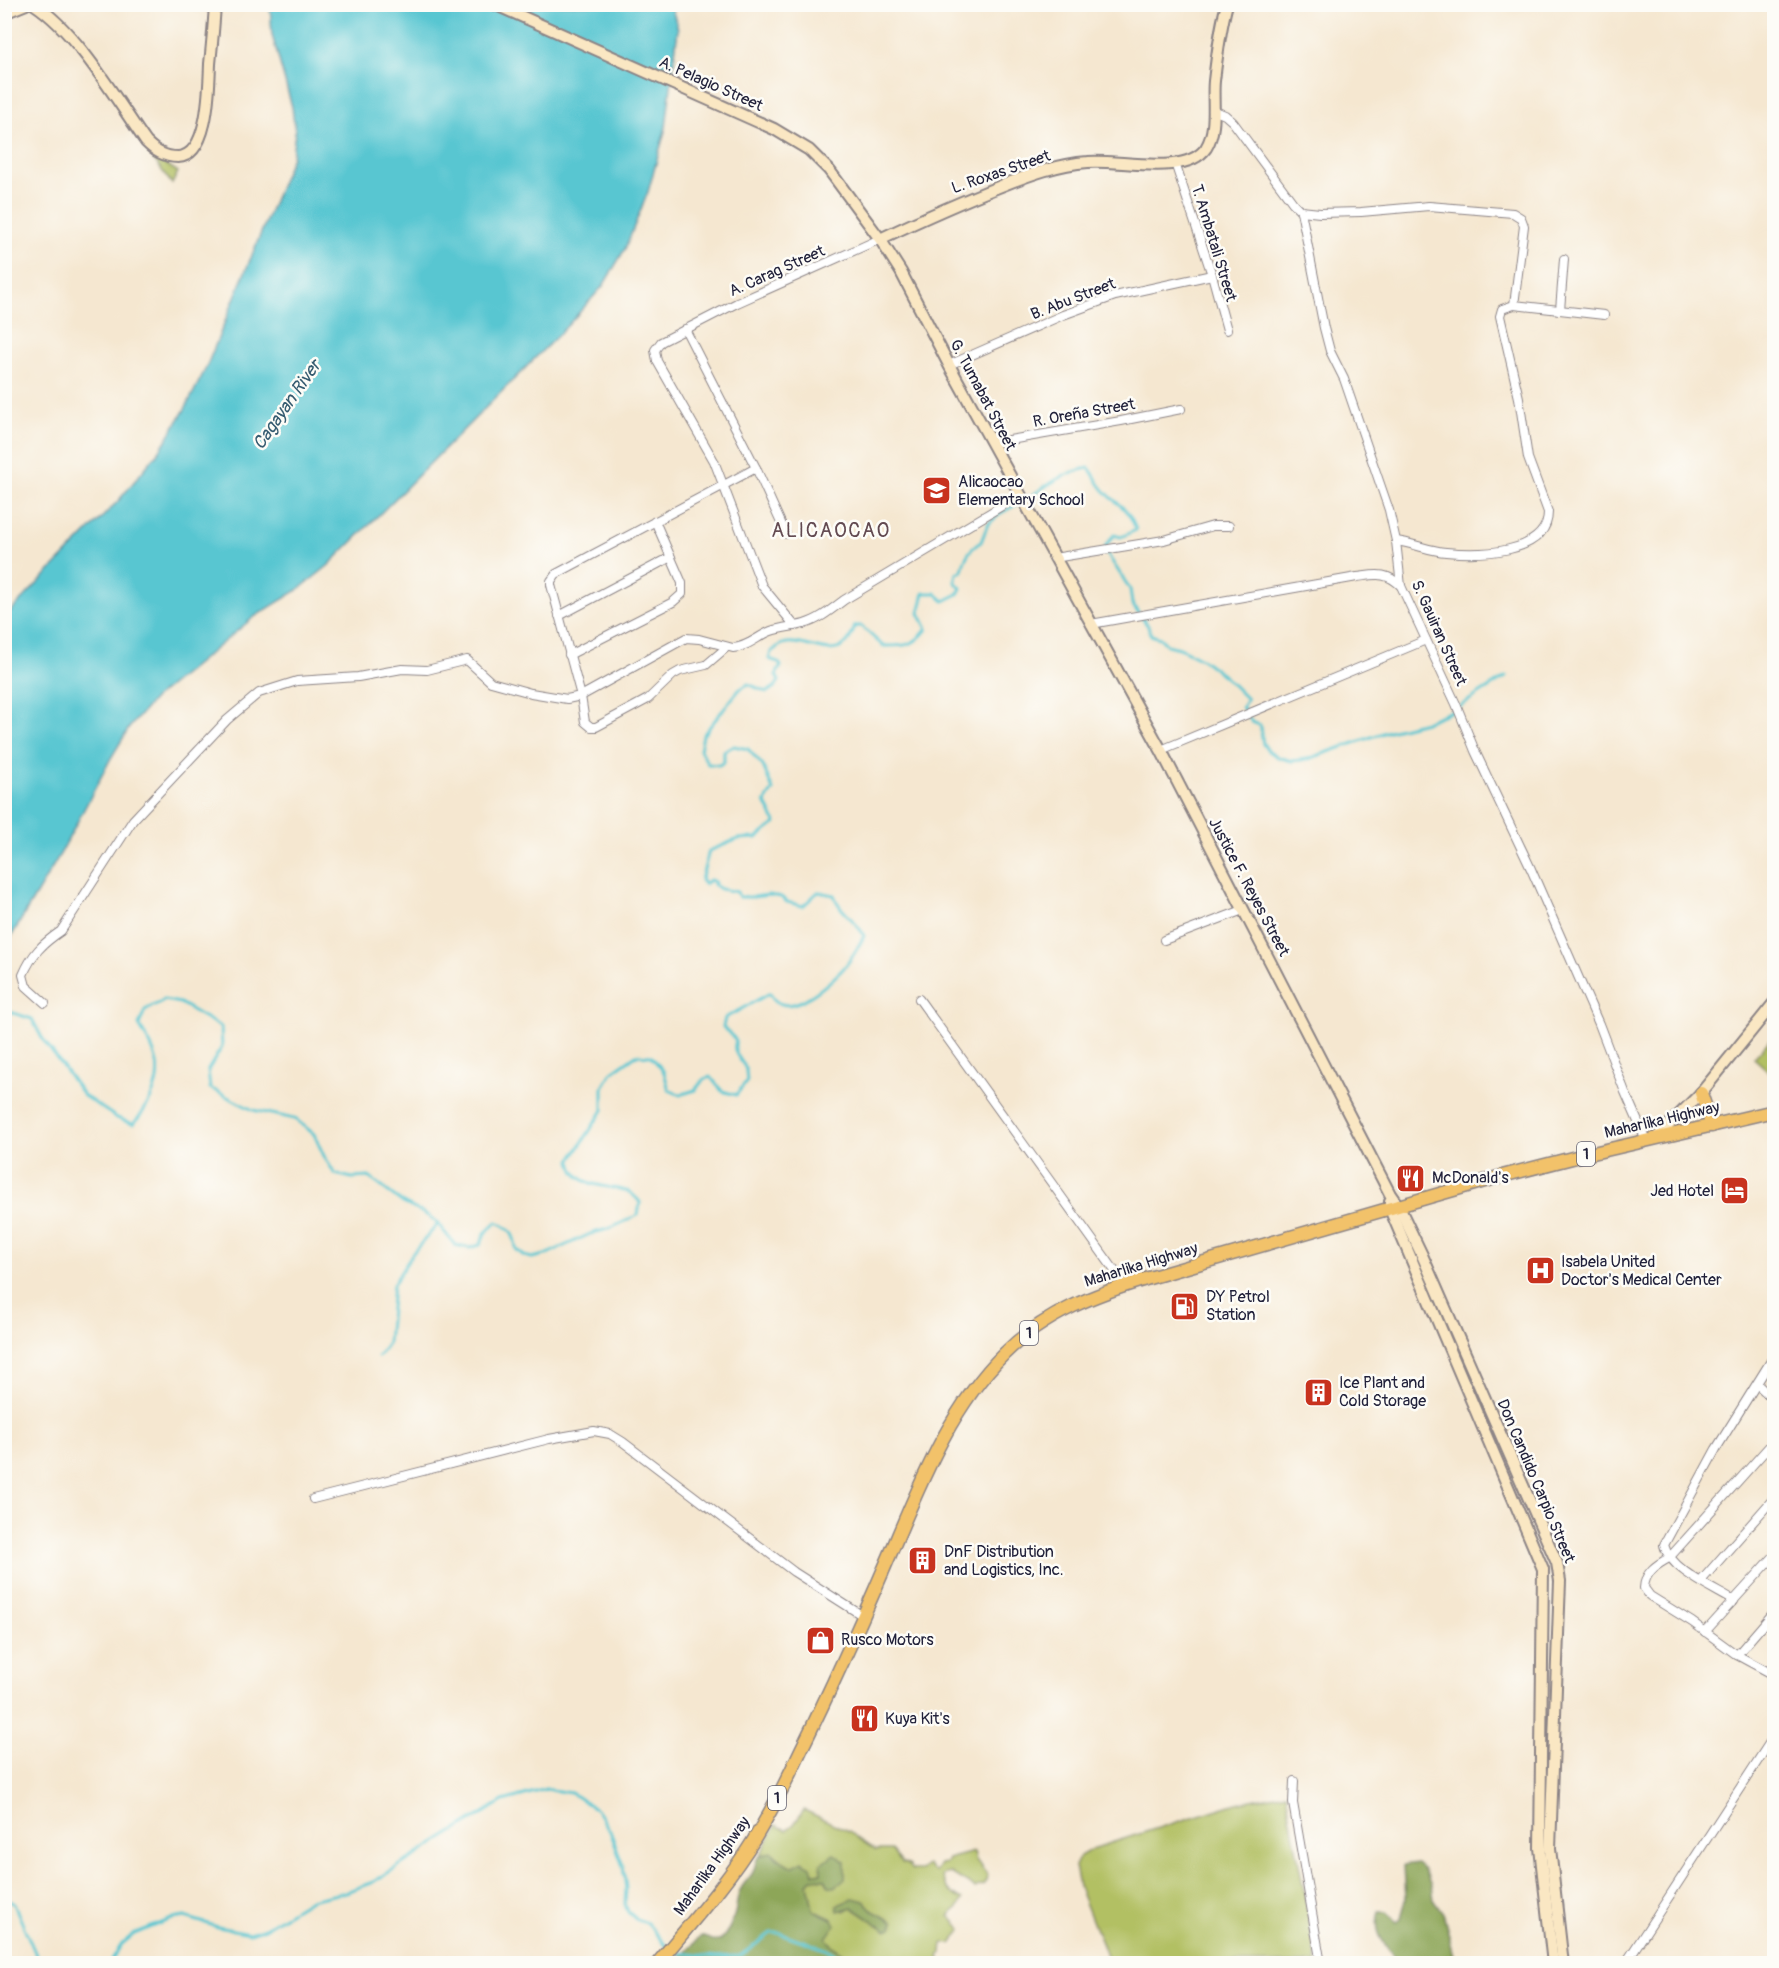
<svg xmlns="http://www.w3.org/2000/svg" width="1779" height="1968" font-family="Pangolin,sans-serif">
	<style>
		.green { fill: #b2c063; stroke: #6a714f; stroke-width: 1.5; fill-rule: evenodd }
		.forest { fill: #8da659; stroke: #58644a; stroke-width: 1.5 }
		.water { fill: #59c6d1; stroke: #3e7486; stroke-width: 1.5 }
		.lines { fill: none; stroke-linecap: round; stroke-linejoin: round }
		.stream { stroke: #59c6d1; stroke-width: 3 }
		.street-casing { stroke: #8c8486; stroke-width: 10 }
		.secondary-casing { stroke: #8c8486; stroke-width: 14 }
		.primary-casing { stroke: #8c8486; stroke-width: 15 }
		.street { stroke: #fff; stroke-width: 8 }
		.secondary { stroke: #fae7c3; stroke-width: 10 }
		.primary { stroke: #f2c26a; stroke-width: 12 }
		.labels { text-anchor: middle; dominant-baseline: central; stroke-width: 5; stroke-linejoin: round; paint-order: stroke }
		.shield { fill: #fdfcf7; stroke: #646373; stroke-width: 1.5 }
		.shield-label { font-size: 15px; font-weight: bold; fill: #22223b }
		.street-label { font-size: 16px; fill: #22223b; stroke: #fdfcf7 }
		.poi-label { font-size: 16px; fill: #22223b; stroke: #fdfcf7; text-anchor: start }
		.water-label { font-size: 18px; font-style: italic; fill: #355b70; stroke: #fdfcf7 }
		.quarter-label { font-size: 20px; letter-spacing: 1.5px; fill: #634a51; stroke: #fdfcf7 }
	</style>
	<rect width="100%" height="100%" fill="#fdfcf7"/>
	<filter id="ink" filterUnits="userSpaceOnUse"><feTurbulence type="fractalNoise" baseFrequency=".0167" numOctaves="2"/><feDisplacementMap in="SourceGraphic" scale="12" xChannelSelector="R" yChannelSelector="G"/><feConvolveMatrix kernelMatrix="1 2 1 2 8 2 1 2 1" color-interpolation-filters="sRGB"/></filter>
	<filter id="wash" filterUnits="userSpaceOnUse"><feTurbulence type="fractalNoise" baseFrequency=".008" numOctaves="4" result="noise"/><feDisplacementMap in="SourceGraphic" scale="24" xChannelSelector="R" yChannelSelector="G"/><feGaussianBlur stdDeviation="1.35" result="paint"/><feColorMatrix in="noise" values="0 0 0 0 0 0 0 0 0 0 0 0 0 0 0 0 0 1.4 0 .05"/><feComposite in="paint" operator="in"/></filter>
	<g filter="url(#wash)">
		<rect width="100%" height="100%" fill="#f5e7d0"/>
		<g class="green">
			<path d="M 149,153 L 178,172 L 172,184 Z"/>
			<path d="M 1774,1035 L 1774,1076 L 1754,1058 Z"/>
			<path d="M 1286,1793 L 1317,1963 L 1109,1963 L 1079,1887 L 1075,1866 L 1080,1856 L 1092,1849 L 1237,1803 Z"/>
			<path d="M 804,1810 L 851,1832 L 857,1838 L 875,1850 L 891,1850 L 902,1863 L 908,1865 L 912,1870 L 921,1870 L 927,1865 L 935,1872 L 940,1864 L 946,1863 L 948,1859 L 974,1852 L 976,1860 L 988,1876 L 984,1884 L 975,1888 L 951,1873 L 942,1875 C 944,1888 952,1894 962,1900 L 957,1909 L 949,1916 L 962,1929 L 951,1944 L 943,1943 L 942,1953 L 939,1956 L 941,1963 L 854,1963 C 845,1954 833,1948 825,1938 L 832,1919 L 813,1910 L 808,1884 L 812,1878 L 825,1879 L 834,1854 L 827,1861 L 822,1873 C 804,1874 784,1865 772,1852 L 760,1856 L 776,1825 L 786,1830 L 794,1824 ZM 864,1901 L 873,1911 L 894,1922 L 886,1930 L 851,1907 L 844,1911 L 837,1905 Z"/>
		</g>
		<g class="forest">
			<path d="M 772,1852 L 777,1858 L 792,1867 L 802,1861 L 811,1866 L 813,1873 L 821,1873 L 821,1864 L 834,1854 L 845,1862 L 845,1878 L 835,1887 L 829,1886 L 825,1879 L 812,1878 L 808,1884 L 813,1910 L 832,1919 L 835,1925 L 826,1938 C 833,1949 845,1954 854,1963 L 675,1963 L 701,1936 L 712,1940 L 720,1941 C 726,1934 732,1925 734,1916 C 737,1909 736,1901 739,1893 C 742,1884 747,1881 752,1874 C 760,1859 749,1859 772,1852 Z"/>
			<path d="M 1417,1863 L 1424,1869 L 1432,1885 L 1434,1900 L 1443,1913 L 1456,1963 L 1396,1963 C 1388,1944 1372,1937 1379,1912 L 1386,1912 L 1397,1922 L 1401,1919 L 1406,1899 L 1404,1865 Z"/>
			<path d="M 853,1898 L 864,1901 L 873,1911 L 894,1922 L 892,1928 L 886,1930 L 852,1907 L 838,1911 L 837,1905 L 843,1903 Z"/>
		</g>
		<path class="water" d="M 270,5 L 671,5 L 678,29 L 666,127 L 648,192 L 625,249 L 603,286 L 568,325 L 328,566 L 298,590 L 254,617 L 154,699 L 129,728 L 111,758 L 62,851 L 5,947 L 5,617 L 119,500 L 160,450 L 184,411 L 206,368 L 292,157 L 295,132 L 292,107 L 272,35 Z"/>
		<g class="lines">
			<g class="stream">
				<path d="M 1027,499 C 1045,486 1067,471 1089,468 C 1094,474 1096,479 1100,485 C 1113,504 1128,504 1136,530 L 1121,537 L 1114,535 L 1106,545 L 1106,552 L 1130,589 L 1132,604 L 1148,626 L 1151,635 L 1160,638 L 1167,645 L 1180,648 L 1203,660 L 1224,676 L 1247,699 L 1242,707 L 1252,722 L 1260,725 L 1263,744 L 1269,751 L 1278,757 L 1292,761 L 1308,759 L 1389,731 L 1425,722 L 1452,711 L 1506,677"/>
				<path d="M 4,1010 L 32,1019 L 42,1038 L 84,1096 L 117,1118 L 133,1124 C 146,1111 161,1084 157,1064 C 155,1050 146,1037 139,1025 L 145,1010 L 164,1000 L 180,1003 L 221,1027 L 222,1047 L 208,1070 L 210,1088 L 253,1110 L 295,1119 L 314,1134 L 325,1158 L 335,1174 L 352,1178 L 369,1177 L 403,1203 L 429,1216 L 438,1224 L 455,1245 L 469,1248 L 480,1245 L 485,1233 L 497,1222 C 510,1228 515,1235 516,1249 L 524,1256 L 532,1258 L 545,1255 L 590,1234 L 611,1228 L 638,1215 L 640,1202 C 637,1199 633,1194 629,1192 C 610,1184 574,1190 571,1160 L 603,1110 L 603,1087 L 612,1072 L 636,1055 L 651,1056 L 664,1072 L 669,1090 L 680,1095 L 695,1090 L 704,1079 L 711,1077 L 722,1091 L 736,1095 L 747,1081 C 746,1076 747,1071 745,1067 C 739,1057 732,1053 736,1040 L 723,1027 L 725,1018 L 770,993 C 784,1024 826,986 841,971 C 851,961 857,949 864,936 C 857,920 840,913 834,895 L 818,892 L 803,906 L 787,902 L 781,897 L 769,895 L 753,897 L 739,897 L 737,892 L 721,889 L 714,885 L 715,882 L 710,880 L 704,884 L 701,880 L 709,851 L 738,839 L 757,838 L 776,823 L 765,802 L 773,790 L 763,766 L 748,749 L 734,746 L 724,751 L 724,762 L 719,765 L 708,764 L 700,750 L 703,735 L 739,690 L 748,684 L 767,692 L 775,687 L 779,681 L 776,675 L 781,666 L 778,662 L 769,659 L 771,652 C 774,650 779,645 783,644 C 808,636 841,672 855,626 L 861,626 L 883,646 C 905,646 913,647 927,629 L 919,613 L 924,593 L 935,593 L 944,601 L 958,594 L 961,588 L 955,582 L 957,573 L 962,571 C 964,559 970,548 981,542 L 988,524 L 1001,513 L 1021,502"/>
				<path d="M 378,1357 L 388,1343 L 393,1285 L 412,1254 L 438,1224"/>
				<path d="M 4,1901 L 8,1900 L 14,1904 L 40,1964"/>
				<path d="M 673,1952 L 715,1957 L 740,1956 L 771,1933 L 780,1933 L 831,1951 L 843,1964"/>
				<path d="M 109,1964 L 122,1944 L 134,1934 L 172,1919 L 185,1917 L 218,1927 L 250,1933 L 265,1928 L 310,1900 L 346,1892 L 373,1882 L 503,1801 L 546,1789 L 571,1793 L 596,1809 L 610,1831 L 623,1866 L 626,1889 L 625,1904 L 628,1912 L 636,1919 L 647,1923 L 668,1948"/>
			</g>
		</g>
	</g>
	<g filter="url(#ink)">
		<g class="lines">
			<defs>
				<g id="street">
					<path d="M 1213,110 L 1225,115 L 1233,122 L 1293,203 L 1301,211 L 1324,328 L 1330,351 L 1344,379 L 1389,510 L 1396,541 L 1401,586 L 1456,704 L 1475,751 L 1531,869 L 1599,1024 L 1625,1092 L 1646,1140"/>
					<path d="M 1175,163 L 1212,275 L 1227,330"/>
					<path d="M 1301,211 L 1320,213 L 1361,212 L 1429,206 L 1513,213 L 1521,218 L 1524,226 L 1514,305 L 1604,315"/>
					<path d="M 1560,310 L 1564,259"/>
					<path d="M 685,329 L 756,468 L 556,574 L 551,581 L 551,585 L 581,696 L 585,722 L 591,727 L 596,727 L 648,699 L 673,675 L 680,671 L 706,665 L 727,647"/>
					<path d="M 949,365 L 1063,315 L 1115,296 L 1212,275"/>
					<path d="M 992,443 L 1121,421 L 1181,409"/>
					<path d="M 756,468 L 786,534"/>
					<path d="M 1396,541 C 1413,543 1429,551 1446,552 C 1477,555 1548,555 1548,512 L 1528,458 L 1519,398 L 1500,316 L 1502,309 L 1514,305"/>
					<path d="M 1054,558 L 1164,540 L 1213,526 L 1229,526"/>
					<path d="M 559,616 L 671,557"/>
					<path d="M 1091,624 L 1357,577 C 1375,575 1386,571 1401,586"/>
					<path d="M 795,626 L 762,586 L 714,461 L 657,361 L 655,350 L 661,342 L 737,303 L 880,239"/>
					<path d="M 569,655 L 673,602 L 682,594 L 682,583 L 655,521"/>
					<path d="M 1161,750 L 1426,640"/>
					<path d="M 1164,940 L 1243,910"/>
					<path d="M 919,999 L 1125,1285"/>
					<path d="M 45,1003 L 26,986 L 23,975 C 32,954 42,944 61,931 L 133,820 L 227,720 L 259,693 L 297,681 L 358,677 L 402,669 L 427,670 L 467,660 L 491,682 L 531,693 L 567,699 L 581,696 L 686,638 L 699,639 L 733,648 C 748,647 758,636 771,631 C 782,627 793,627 804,624 C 819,620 832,609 844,600 L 1020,495"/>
					<path d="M 1757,1384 L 1774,1400"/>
					<path d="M 1767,1393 L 1774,1385"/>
					<path d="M 1774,1441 L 1669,1558 C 1656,1565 1645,1572 1644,1588 L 1650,1596 L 1692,1622 L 1737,1655 L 1774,1675"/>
					<path d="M 313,1499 L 549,1439 L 594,1431 L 610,1434 L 623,1442 L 794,1572 L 863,1616"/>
					<path d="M 1701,1581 L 1774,1498"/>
					<path d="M 1734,1601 C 1713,1588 1670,1570 1664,1545 L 1716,1449 L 1774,1356"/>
					<path d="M 1705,1632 L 1774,1556"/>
					<path d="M 1737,1655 L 1774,1612"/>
					<path d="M 1294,1781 L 1293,1803 L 1321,1964"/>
					<path d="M 1625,1964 L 1774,1736"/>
				</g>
				<g id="secondary">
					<path d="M 34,4 C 78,33 115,98 146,142 C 155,151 164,157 178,157 C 209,156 209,87 210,64 C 212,44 214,24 215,4"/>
					<path d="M 494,4 L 774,129 L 809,150 L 829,170 L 880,239 L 901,272 L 949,365 L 1161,750 L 1390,1194 L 1399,1207 L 1422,1255 L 1557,1563 L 1560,1581 L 1550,1848 L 1563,1964"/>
					<path d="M 4,13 L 26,4"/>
					<path d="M 880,239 C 920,220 960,202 1001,186 C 1029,175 1058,164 1088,162 C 1119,159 1186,177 1206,148 C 1218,129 1212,101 1214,81 C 1217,55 1220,29 1227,4"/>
					<path d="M 1656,1138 L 1701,1093 L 1774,1003"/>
					<path d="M 1390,1201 L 1390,1209 L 1543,1569 L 1540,1848 L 1553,1964"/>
				</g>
				<g id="primary">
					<path d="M 1701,1093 L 1712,1126"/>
					<path d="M 657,1964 C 690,1924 728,1882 755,1838 C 772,1810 787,1780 801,1750 C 831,1689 859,1627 886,1564 C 918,1490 947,1410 1005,1353 C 1045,1313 1096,1294 1149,1278 L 1502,1176 L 1580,1156 L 1774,1111"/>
				</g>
			</defs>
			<use href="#street" class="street-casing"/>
			<use href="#secondary" class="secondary-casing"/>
			<use href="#primary" class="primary-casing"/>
			<use href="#street" class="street"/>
			<use href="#secondary" class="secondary"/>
			<use href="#primary" class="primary"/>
		</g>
	</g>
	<defs>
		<symbol id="school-square" viewBox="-11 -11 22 22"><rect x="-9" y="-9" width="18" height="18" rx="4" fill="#c8321e" stroke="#fdfcf7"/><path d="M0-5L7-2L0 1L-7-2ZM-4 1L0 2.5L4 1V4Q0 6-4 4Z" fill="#fff"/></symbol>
		<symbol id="restaurant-square" viewBox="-11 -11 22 22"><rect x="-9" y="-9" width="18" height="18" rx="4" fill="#c8321e" stroke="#fdfcf7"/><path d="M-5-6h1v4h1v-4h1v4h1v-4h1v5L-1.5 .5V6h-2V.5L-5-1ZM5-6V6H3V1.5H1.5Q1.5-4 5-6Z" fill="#fff"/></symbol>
		<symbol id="hotel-square" viewBox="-11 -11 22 22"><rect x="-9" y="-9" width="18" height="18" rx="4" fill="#c8321e" stroke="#fdfcf7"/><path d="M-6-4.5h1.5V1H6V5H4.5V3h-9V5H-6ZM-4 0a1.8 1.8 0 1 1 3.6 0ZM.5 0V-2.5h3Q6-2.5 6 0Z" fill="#fff"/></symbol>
		<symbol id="hospital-square" viewBox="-11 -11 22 22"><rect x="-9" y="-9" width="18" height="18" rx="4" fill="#c8321e" stroke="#fdfcf7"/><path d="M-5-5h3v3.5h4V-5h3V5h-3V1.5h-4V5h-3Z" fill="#fff"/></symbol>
		<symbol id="fuel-square" viewBox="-11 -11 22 22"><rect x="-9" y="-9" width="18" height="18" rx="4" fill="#c8321e" stroke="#fdfcf7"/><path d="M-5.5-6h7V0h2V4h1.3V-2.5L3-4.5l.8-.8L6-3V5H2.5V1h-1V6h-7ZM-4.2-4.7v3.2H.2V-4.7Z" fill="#fff"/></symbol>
		<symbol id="building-square" viewBox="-11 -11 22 22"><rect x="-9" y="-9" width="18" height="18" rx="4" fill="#c8321e" stroke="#fdfcf7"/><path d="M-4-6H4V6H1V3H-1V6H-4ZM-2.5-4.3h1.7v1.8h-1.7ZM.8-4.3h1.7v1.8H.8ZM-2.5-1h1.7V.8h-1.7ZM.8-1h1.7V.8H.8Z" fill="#fff"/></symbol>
		<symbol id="shop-square" viewBox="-11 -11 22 22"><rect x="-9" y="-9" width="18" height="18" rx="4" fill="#c8321e" stroke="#fdfcf7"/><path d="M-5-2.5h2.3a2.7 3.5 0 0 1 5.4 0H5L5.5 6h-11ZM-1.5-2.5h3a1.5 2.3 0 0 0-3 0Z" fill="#fff"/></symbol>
	</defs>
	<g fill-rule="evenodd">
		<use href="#school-square" x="920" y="474" width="33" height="33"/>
		<use href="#restaurant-square" x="1394" y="1162" width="33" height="33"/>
		<use href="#hotel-square" x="1718" y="1174" width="33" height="33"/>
		<use href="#hospital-square" x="1524" y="1254" width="33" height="33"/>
		<use href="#fuel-square" x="1168" y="1290" width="33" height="33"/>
		<use href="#building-square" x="1302" y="1376" width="33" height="33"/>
		<use href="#building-square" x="906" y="1544" width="33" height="33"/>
		<use href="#shop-square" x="804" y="1624" width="33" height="33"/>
		<use href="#restaurant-square" x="848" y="1702" width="33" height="33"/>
	</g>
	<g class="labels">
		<g class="shield">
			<rect x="1577" y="1142" width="18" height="24" rx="4.5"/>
			<rect x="1020" y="1321" width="18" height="24" rx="4.5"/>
			<rect x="768" y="1786" width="18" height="24" rx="4.5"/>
		</g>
		<g class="shield-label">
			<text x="1586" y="1154">1</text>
			<text x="1029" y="1333">1</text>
			<text x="777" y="1798">1</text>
		</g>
		<g class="street-label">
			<text transform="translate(711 84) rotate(24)">A. Pelagio Street</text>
			<text transform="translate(1001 172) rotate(-19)">L. Roxas Street</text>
			<text transform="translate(1214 243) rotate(73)">T. Ambatali Street</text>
			<text transform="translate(777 271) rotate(-24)">A. Carag Street</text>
			<text transform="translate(1073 299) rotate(-21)">B. Abu Street</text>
			<text transform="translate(983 395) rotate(62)">G. Tumabat Street</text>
			<text transform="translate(1084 413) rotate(-10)">R. Oreña Street</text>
			<text transform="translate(1439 633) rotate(66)">S. Gauiran Street</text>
			<text transform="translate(1249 887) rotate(62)">Justice F. Reyes Street</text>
			<text transform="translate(1662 1120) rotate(-13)">Maharlika Highway</text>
			<text transform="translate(1141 1265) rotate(-17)">Maharlika Highway</text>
			<text transform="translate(1536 1481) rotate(67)">Don Candido Carpio Street</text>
			<text transform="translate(712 1866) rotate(-54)">Maharlika Highway</text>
		</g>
		<g class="poi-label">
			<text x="958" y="482">Alicaocao<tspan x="958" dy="18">Elementary School</tspan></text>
			<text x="1432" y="1178">McDonald's</text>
			<text x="1714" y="1191" text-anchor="end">Jed Hotel</text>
			<text x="1561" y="1262">Isabela United<tspan x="1561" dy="18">Doctor's Medical Center</tspan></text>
			<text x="1206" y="1297">DY Petrol<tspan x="1206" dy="18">Station</tspan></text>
			<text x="1339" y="1383">Ice Plant and<tspan x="1339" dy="18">Cold Storage</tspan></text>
			<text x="944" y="1552">DnF Distribution<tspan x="944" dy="18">and Logistics, Inc.</tspan></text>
			<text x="841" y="1640">Rusco Motors</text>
			<text x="885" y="1719">Kuya Kit's</text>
		</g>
		<g class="water-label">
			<text transform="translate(287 405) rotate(-55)">Cagayan River</text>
		</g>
		<g class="quarter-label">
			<text x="831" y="530">ALICAOCAO</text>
		</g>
	</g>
	<rect width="1779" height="1968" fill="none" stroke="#fdfcf7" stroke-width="24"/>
</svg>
